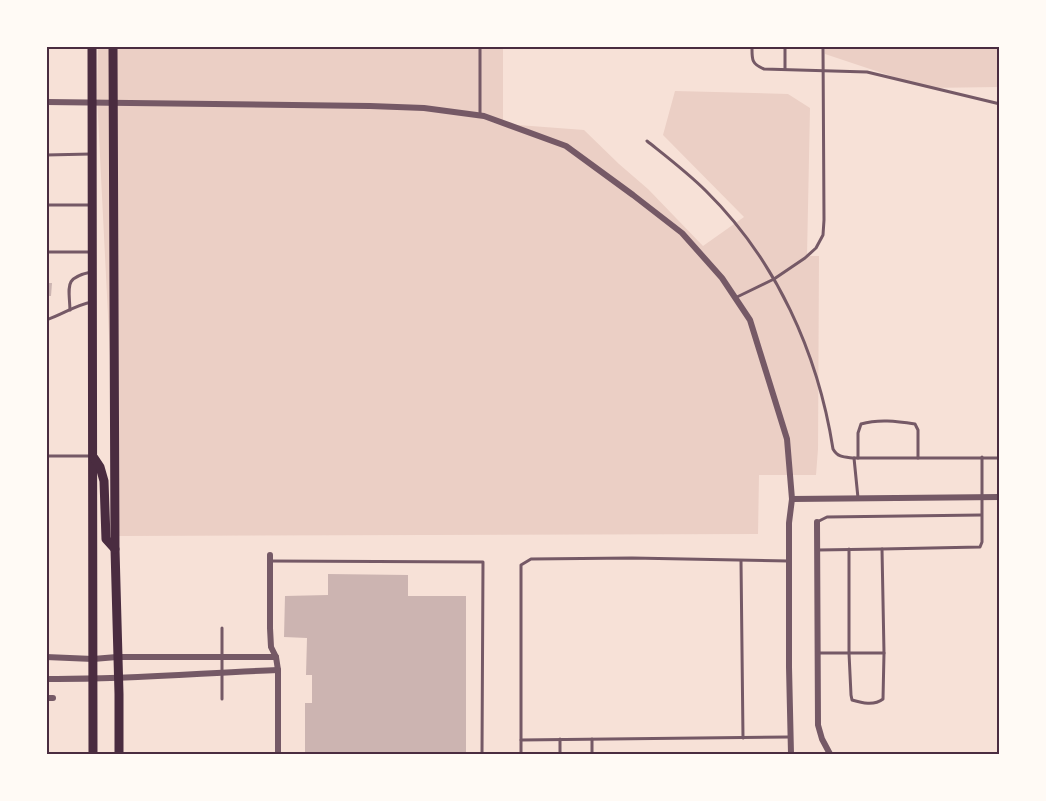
<svg xmlns="http://www.w3.org/2000/svg" width="1046" height="801" font-family="'Roboto Condensed',sans-serif">
	<style>
		.green { fill: #ebcfc5 }
		.building { fill: #ccb4b1 }
		.lines { fill: none; stroke-linecap: round; stroke-linejoin: round }
		.service { stroke: #755966; stroke-width: 3 }
		.minor { stroke: #755966; stroke-width: 6 }
		.secondary { stroke: #4a2c40; stroke-width: 9 }
		.neatline { fill: none; stroke: #4a2c40; stroke-width: 2 }
	</style>
	<rect width="100%" height="100%" fill="#f7e1d7"/>
	<g class="green">
		<path d="M 98,47 L 503,47 L 503,124 L 584,130 L 619,164 L 648,189 L 703,246 L 744,217 L 663,135 L 675,91 L 788,94 L 810,108 L 807,256 L 819,256 L 818,449 L 816,475 L 759,475 L 758,534 L 119,536 L 97,96 Z"/>
		<path d="M 825,47 L 999,47 L 999,87 L 927,88 L 825,54 Z"/>
	</g>
	<g class="building">
		<path d="M 46,283 L 52,283 L 51,296 L 46,296 Z"/>
		<path d="M 328,574 L 408,575 L 408,596 L 466,596 L 466,754 L 305,754 L 305,703 L 312,703 L 312,675 L 306,675 L 307,638 L 284,637 L 285,596 L 328,595 Z"/>
	</g>
	<g class="lines">
		<g class="service">
			<path d="M 752,46 C 752,59 751,64 764,69 L 867,72 L 1000,104"/>
			<path d="M 785,69 L 785,46"/>
			<path d="M 480,114 L 480,46"/>
			<path d="M 647,141 C 667,157 688,173 706,191 C 776,260 818,353 833,449 C 838,458 845,457 854,458 L 858,498"/>
			<path d="M 46,155 L 91,154"/>
			<path d="M 46,205 L 90,205"/>
			<path d="M 46,252 L 90,252"/>
			<path d="M 737,297 L 774,279 L 805,258 L 816,248 L 823,235 L 824,220 L 823,46"/>
			<path d="M 70,310 C 69,285 64,278 91,272"/>
			<path d="M 46,320 C 62,315 75,305 92,302"/>
			<path d="M 46,456 L 90,456"/>
			<path d="M 854,458 L 1000,458"/>
			<path d="M 858,458 L 858,433 L 861,424 C 878,419 896,421 915,424 L 918,430 L 918,458"/>
			<path d="M 817,522 L 827,517 L 981,515"/>
			<path d="M 849,549 L 849,653 L 851,695 L 852,700 C 862,703 874,706 883,699 L 884,653"/>
			<path d="M 818,550 L 882,549"/>
			<path d="M 270,561 L 483,562 L 482,754"/>
			<path d="M 741,561 L 743,738"/>
			<path d="M 222,628 L 222,699"/>
			<path d="M 818,653 L 884,653 L 882,549 L 980,547 L 982,542 L 982,457"/>
			<path d="M 560,739 L 560,754"/>
			<path d="M 592,739 L 592,754"/>
			<path d="M 521,740 L 789,737"/>
			<path d="M 521,754 L 521,565 L 531,559 L 632,558 L 789,561"/>
		</g>
		<g class="minor">
			<path d="M 46,102 L 370,106 L 424,108 L 484,116 L 566,146 L 633,195 L 682,233 L 722,278 L 750,320 L 787,439 L 792,499 L 789,523 L 789,667 L 791,754"/>
			<path d="M 792,499 L 1000,497"/>
			<path d="M 817,522 L 818,725 L 822,739 L 830,754"/>
			<path d="M 270,555 L 270,628 L 271,647 L 276,657 L 278,670 L 278,754"/>
			<path d="M 46,657 L 93,659 L 117,657 L 276,657"/>
			<path d="M 46,679 C 124,680 201,673 278,670"/>
			<path d="M 46,698 L 53,698"/>
		</g>
		<g class="secondary">
			<path d="M 92,46 L 93,754"/>
			<path d="M 113,46 L 115,549 L 119,694 L 119,754"/>
			<path d="M 94,458 L 100,467 L 104,481 L 106,539 L 115,549"/>
		</g>
	</g>
	<rect width="1046" height="801" fill="none" stroke="#fffaf5" stroke-width="96"/>
	<rect x="48" y="48" width="950" height="705" class="neatline"/>
</svg>
